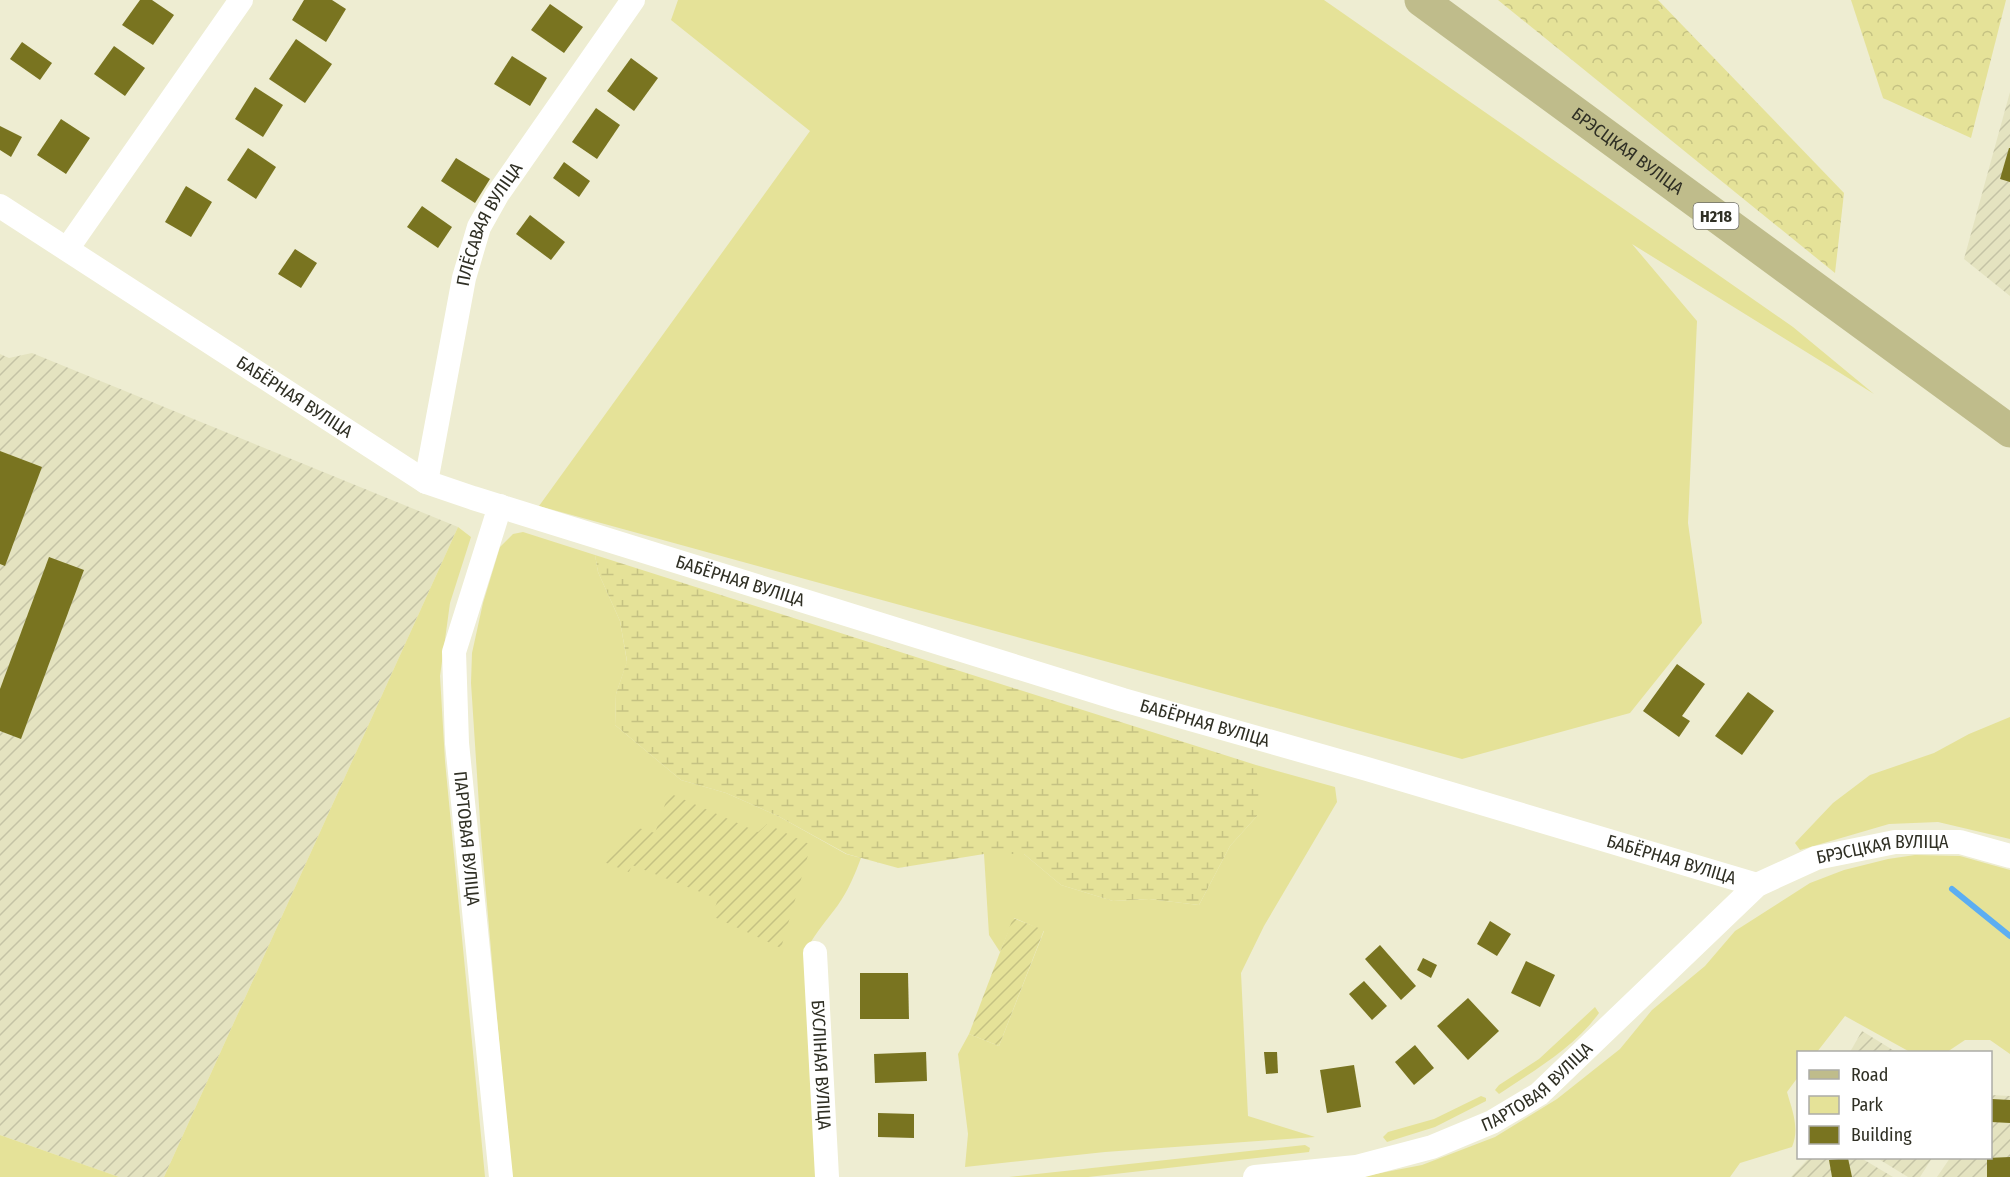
<svg xmlns="http://www.w3.org/2000/svg" width="2010" height="1177" font-family="'Fira Sans Condensed',sans-serif">
	<style>
		.industrial { fill: url(#industrial-furrows) }
		.green { fill: #e5e298 }
		.forest { fill: url(#forest-crowns) }
		.wetland { fill: url(#wetland-marsh) }
		.garden { fill: url(#garden-furrows) }
		.lines { fill: none; stroke-linecap: round; stroke-linejoin: round }
		.stream { stroke: #5caef2; stroke-width: 6 }
		.building { fill: #797420 }
		.street { stroke: #fff; stroke-width: 24 }
		.primary { stroke: #bfbc8b; stroke-width: 33 }
		.labels { text-anchor: middle; dominant-baseline: central; stroke-width: 6; stroke-linejoin: round; paint-order: stroke }
		.shield { fill: #fff; stroke: #6d6d66; stroke-width: 1.5 }
		.shield-label { font-size: 16px; font-weight: bold; fill: #2f2f24 }
		.street-label { font-size: 18px; fill: #2f2f24; stroke: #fff }
	</style>
	<defs>
		<pattern id="industrial-furrows" width="10" height="10" patternUnits="userSpaceOnUse" patternTransform="scale(1.5)"><rect width="10" height="10" fill="#e4e3c0"/><path d="M-1 1l2-2M0 10L10 0M9 11l2-2" fill="none" stroke="#c4c3a5"/></pattern>
		<pattern id="forest-crowns" width="20" height="18" patternUnits="userSpaceOnUse" patternTransform="scale(1.5)"><rect width="20" height="18" fill="#e5e298"/><path d="M2 6a3 3 0 1 1 6 0M12 15a3 3 0 1 1 6 0" fill="none" stroke="#c5c283"/></pattern>
		<pattern id="wetland-marsh" width="20" height="14" patternUnits="userSpaceOnUse" patternTransform="scale(1.5)"><rect width="20" height="14" fill="#e5e298"/><path d="M1 5h8M5 5V1M11 12h8M15 12V8" fill="none" stroke="#c5c283"/></pattern>
		<pattern id="garden-furrows" width="10" height="10" patternUnits="userSpaceOnUse" patternTransform="scale(1.5)"><rect width="10" height="10" fill="#e5e298"/><path d="M-1 1l2-2M0 10L10 0M9 11l2-2" fill="none" stroke="#c5c283"/></pattern>
	</defs>
	<rect width="100%" height="100%" fill="#eeedd2"/>
	<g class="industrial">
		<path d="M 2010,92 L 2010,296 L 1964,259 Z"/>
		<path d="M 32,353 L 458,527 L 164,1177 L 119,1177 L 0,1135 L 0,354 L 9,358 Z"/>
		<path d="M 1862,1031 L 1896,1052 L 1850,1052 Z"/>
		<path d="M 1991,1095 L 2010,1096 L 2010,1177 L 1937,1177 L 1950,1158 L 1990,1158 Z"/>
		<path d="M 1809,1158 L 1861,1158 L 1893,1177 L 1791,1177 Z"/>
		<path d="M 1877,1158 L 1932,1158 L 1920,1177 L 1908,1177 Z"/>
	</g>
	<g class="green">
		<path d="M 678,0 L 1324,0 L 1793,327 L 1874,394 L 1632,244 L 1697,321 L 1688,523 L 1702,623 L 1630,713 L 1462,759 L 539,506 L 810,131 L 671,20 Z"/>
		<path d="M 458,527 L 471,537 L 450,603 L 440,676 L 445,761 L 485,1177 L 164,1177 Z"/>
		<path d="M 523,532 L 595,555 L 598,572 L 620,621 L 627,662 L 616,694 L 615,725 L 681,780 L 726,793 L 778,816 L 846,854 L 861,858 C 855,874 848,891 838,905 C 827,920 816,932 807,949 L 817,1177 L 511,1177 L 481,836 L 471,683 L 472,653 L 483,603 L 500,547 L 513,534 Z"/>
		<path d="M 2010,717 L 2010,839 L 1938,822 L 1889,824 L 1800,850 L 1795,843 L 1833,803 L 1870,775 L 1934,753 L 1969,734 Z"/>
		<path d="M 1256,765 L 1335,787 L 1337,802 L 1264,926 L 1241,973 L 1248,1116 L 1315,1137 L 1105,1152 L 965,1167 L 968,1134 L 958,1054 L 969,1034 L 999,1046 L 1044,931 L 1014,918 L 1000,952 L 989,935 L 984,854 L 1024,854 L 1061,885 L 1113,901 L 1149,899 L 1199,905 L 1230,846 L 1257,816 Z"/>
		<path d="M 1915,855 L 1960,856 L 2010,870 L 2010,1054 L 1990,1040 L 1965,1040 L 1947,1052 L 1910,1052 L 1845,1016 L 1817,1052 L 1798,1052 L 1798,1077 L 1787,1092 C 1792,1110 1800,1128 1792,1147 L 1740,1163 L 1730,1177 L 1360,1177 L 1422,1165 L 1495,1137 L 1557,1099 L 1620,1049 L 1652,1010 L 1705,966 L 1735,931 L 1810,883 L 1844,870 L 1888,859 Z"/>
		<path d="M 1595,1007 L 1599,1013 C 1575,1047 1532,1072 1499,1094 L 1495,1090 L 1499,1085 L 1539,1059 Z"/>
		<path d="M 1481,1096 L 1486,1098 L 1486,1101 L 1435,1127 L 1387,1142 L 1383,1137 L 1388,1132 L 1434,1119 Z"/>
		<path d="M 0,1135 L 119,1177 L 0,1177 Z"/>
		<path d="M 1305,1145 L 1310,1148 L 1309,1152 L 1088,1177 L 1009,1177 Z"/>
	</g>
	<g class="forest">
		<path d="M 1498,0 L 1658,0 L 1844,193 L 1835,273 Z"/>
		<path d="M 1851,0 L 2006,0 L 1971,138 L 1883,98 Z"/>
	</g>
	<path class="wetland" d="M 595,555 L 1256,765 L 1259,789 L 1257,816 L 1230,846 L 1199,905 L 1149,899 L 1113,901 L 1061,885 L 1024,854 L 984,854 L 898,868 L 847,854 L 778,816 L 726,793 L 681,780 L 615,725 L 616,694 L 627,661 L 620,621 L 598,572 Z"/>
	<g class="garden">
		<path d="M 669,793 L 758,832 L 767,824 L 811,845 L 781,948 L 712,916 L 718,899 L 632,865 L 629,872 L 599,860 L 623,839 L 632,826 L 655,833 Z"/>
		<path d="M 1013,918 L 1044,930 L 999,1046 L 969,1034 Z"/>
	</g>
	<g class="lines">
		<path class="stream" d="M 1952,889 L 2010,936"/>
	</g>
	<g class="building">
		<path d="M 140,0 L 152,0 L 174,15 L 153,45 L 122,25 Z"/>
		<path d="M 304,0 L 332,0 L 346,9 L 326,42 L 292,20 Z"/>
		<path d="M 550,4 L 583,27 L 564,53 L 531,30 Z"/>
		<path d="M 296,39 L 332,64 L 305,103 L 269,79 Z"/>
		<path d="M 22,42 L 52,63 L 40,80 L 10,59 Z"/>
		<path d="M 114,46 L 145,68 L 125,96 L 94,74 Z"/>
		<path d="M 512,56 L 547,78 L 530,106 L 494,84 Z"/>
		<path d="M 631,58 L 658,78 L 634,111 L 607,91 Z"/>
		<path d="M 255,87 L 283,105 L 263,137 L 235,119 Z"/>
		<path d="M 596,108 L 620,125 L 597,159 L 572,142 Z"/>
		<path d="M 61,119 L 90,138 L 66,174 L 37,155 Z"/>
		<path d="M 0,126 L 22,137 L 11,157 L 0,150 Z"/>
		<path d="M 248,148 L 276,167 L 256,199 L 227,180 Z"/>
		<path d="M 2009,148 L 2010,148 L 2010,182 L 2000,179 Z"/>
		<path d="M 456,158 L 490,179 L 475,203 L 441,181 Z"/>
		<path d="M 564,162 L 590,181 L 579,197 L 553,178 Z"/>
		<path d="M 186,186 L 212,202 L 191,237 L 165,222 Z"/>
		<path d="M 422,206 L 452,227 L 438,248 L 407,227 Z"/>
		<path d="M 530,215 L 565,242 L 551,260 L 516,234 Z"/>
		<path d="M 295,249 L 317,263 L 301,288 L 278,274 Z"/>
		<path d="M 0,451 L 42,467 L 5,566 L 0,564 Z"/>
		<path d="M 49,557 L 84,570 L 21,739 L 0,731 L 0,689 Z"/>
		<path d="M 1677,664 L 1705,684 L 1682,716 L 1690,721 L 1679,737 L 1643,711 Z"/>
		<path d="M 1748,692 L 1774,711 L 1742,755 L 1715,736 Z"/>
		<path d="M 1490,921 L 1511,934 L 1497,956 L 1477,944 Z"/>
		<path d="M 1380,945 L 1416,986 L 1401,1000 L 1365,959 Z"/>
		<path d="M 1423,958 L 1437,965 L 1431,978 L 1417,970 Z"/>
		<path d="M 1526,961 L 1555,975 L 1540,1007 L 1511,993 Z"/>
		<path d="M 860,973 L 908,973 L 909,1019 L 860,1019 Z"/>
		<path d="M 1364,981 L 1387,1006 L 1372,1020 L 1349,994 Z"/>
		<path d="M 1468,998 L 1499,1031 L 1468,1060 L 1437,1026 Z"/>
		<path d="M 1415,1045 L 1434,1068 L 1414,1085 L 1395,1062 Z"/>
		<path d="M 926,1052 L 927,1081 L 875,1083 L 874,1054 Z"/>
		<path d="M 1264,1052 L 1277,1052 L 1278,1073 L 1266,1074 Z"/>
		<path d="M 1354,1065 L 1361,1107 L 1327,1113 L 1320,1070 Z"/>
		<path d="M 1992,1099 L 2010,1100 L 2010,1123 L 1991,1122 Z"/>
		<path d="M 878,1113 L 914,1114 L 914,1138 L 878,1137 Z"/>
		<path d="M 2010,1157 L 2010,1177 L 1987,1177 L 1987,1158 Z"/>
		<path d="M 1848,1158 L 1852,1177 L 1832,1177 L 1829,1160 Z"/>
	</g>
	<g class="lines">
		<g class="street">
			<path id="s1" d="M 0,206 L 426,482 L 473,498 L 1123,700 L 1367,769 L 1757,885"/>
			<path d="M 67,249 L 241,0"/>
			<path id="s2" d="M 426,482 L 464,278 L 479,227 L 497,195 L 633,0"/>
			<path id="s3" d="M 500,506 L 454,652 L 457,743 L 501,1177"/>
			<path id="s4" d="M 815,953 L 827,1177"/>
			<path id="s5" d="M 1255,1177 L 1356,1167 L 1432,1147 L 1492,1122 L 1539,1094 L 1757,885 L 1816,858 L 1895,842 L 1960,842 L 2010,856"/>
		</g>
		<path class="primary" id="s6" d="M 1421,0 L 2010,431"/>
	</g>
	<g class="labels">
		<rect class="shield" x="1693.5" y="203" width="45" height="26" rx="4.5"/>
		<g class="shield-label">
			<text x="1716" y="216">Н218</text>
		</g>
		<g class="street-label">
			<text stroke="none"><textPath href="#s6" startOffset="256">БРЭСЦКАЯ ВУЛІЦА</textPath></text>
			<text stroke="none"><textPath href="#s2" startOffset="267">ПЛЁСАВАЯ ВУЛІЦА</textPath></text>
			<text stroke="none"><textPath href="#s1" startOffset="351">БАБЁРНАЯ ВУЛІЦА</textPath></text>
			<text stroke="none"><textPath href="#s1" startOffset="837">БАБЁРНАЯ ВУЛІЦА</textPath></text>
			<text stroke="none"><textPath href="#s1" startOffset="1323">БАБЁРНАЯ ВУЛІЦА</textPath></text>
			<text stroke="none"><textPath href="#s3" startOffset="340">ПАРТОВАЯ ВУЛІЦА</textPath></text>
			<text stroke="none"><textPath href="#s5" startOffset="734">БРЭСЦКАЯ ВУЛІЦА</textPath></text>
			<text stroke="none"><textPath href="#s1" startOffset="1809">БАБЁРНАЯ ВУЛІЦА</textPath></text>
			<text stroke="none"><textPath href="#s4" startOffset="112">БУСЛІНАЯ ВУЛІЦА</textPath></text>
			<text stroke="none"><textPath href="#s5" startOffset="302">ПАРТОВАЯ ВУЛІЦА</textPath></text>
		</g>
	</g>
	<rect x="1797" y="1051" width="195" height="108" fill="#ffffff" stroke="#acaca7" stroke-width="1.5"/>
	<rect x="1809" y="1070" width="30" height="9" fill="#bfbc8b" stroke="#acaca7" stroke-width="1.5"/>
	<text x="1851" y="1081" font-size="18" fill="#2f2f24">Road</text>
	<rect x="1809" y="1096" width="30" height="18" fill="#e5e298" stroke="#acaca7" stroke-width="1.5"/>
	<text x="1851" y="1111" font-size="18" fill="#2f2f24">Park</text>
	<rect x="1809" y="1126" width="30" height="18" fill="#797420" stroke="#acaca7" stroke-width="1.5"/>
	<text x="1851" y="1141" font-size="18" fill="#2f2f24">Building</text>
</svg>
